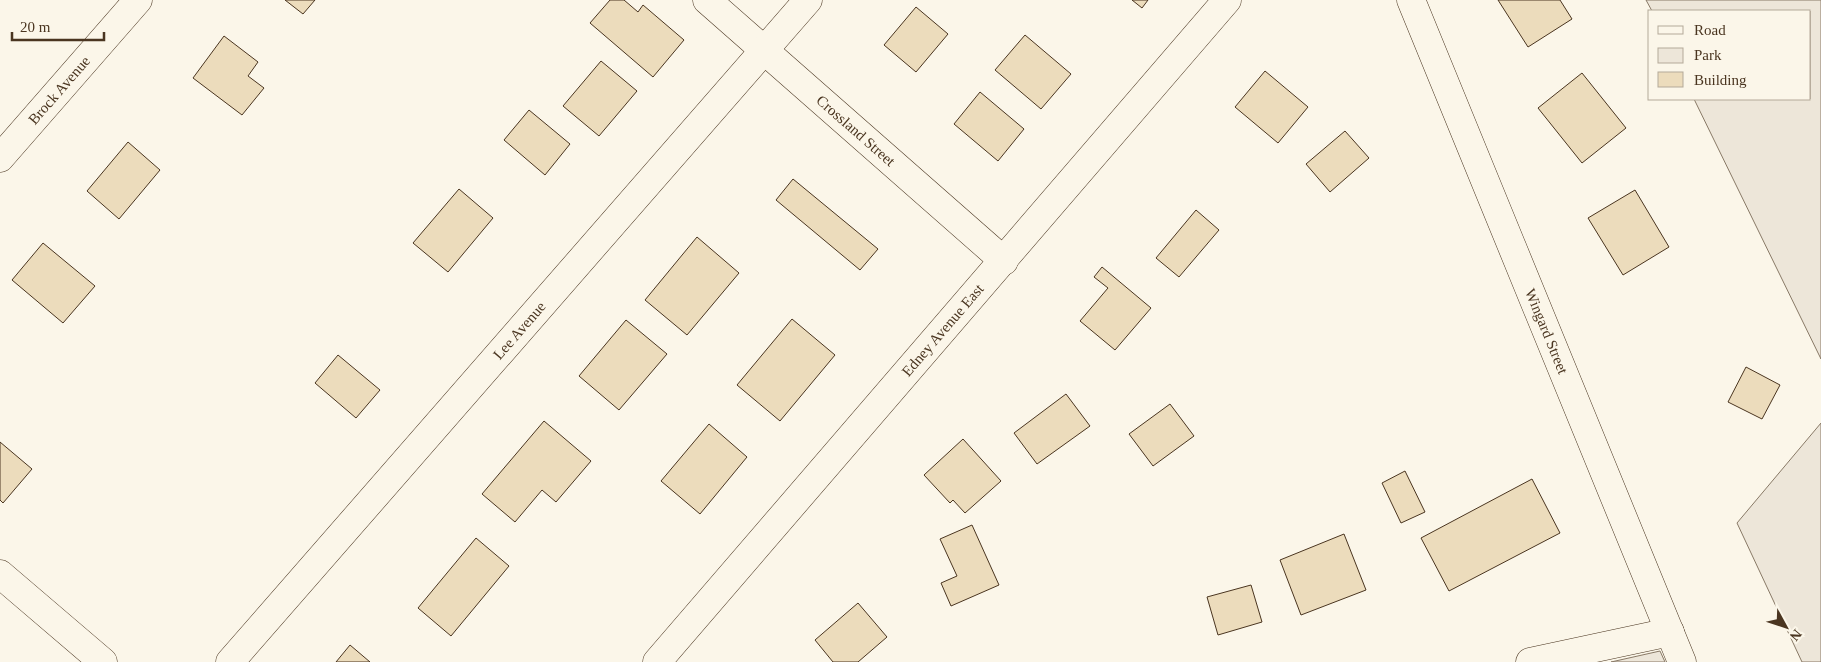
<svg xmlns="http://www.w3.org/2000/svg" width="1821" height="662" font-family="'Times New Roman',serif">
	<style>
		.green { fill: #ede6d9; stroke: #887966 }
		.building { fill: #ecdcbc; stroke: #4a3520 }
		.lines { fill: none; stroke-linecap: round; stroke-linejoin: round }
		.minor-casing { stroke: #4a3520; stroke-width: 29 }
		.minor { stroke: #fbf6e9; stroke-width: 28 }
		.labels { text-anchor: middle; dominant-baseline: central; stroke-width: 4; stroke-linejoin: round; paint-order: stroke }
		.street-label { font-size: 15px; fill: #4a3520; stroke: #fbf6e9 }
	</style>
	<rect width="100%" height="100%" fill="#fbf6e9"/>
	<g class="green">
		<path d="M 1646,0 L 1821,0 L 1821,359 L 1694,99 L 1810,99 L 1810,11 L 1652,11 Z"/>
		<path d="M 1821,423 L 1821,662 L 1802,662 L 1737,523 Z"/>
		<path d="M 1660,651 L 1665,662 L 1611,662 Z"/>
	</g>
	<g class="building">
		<path d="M 285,0 L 315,0 L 303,14 Z"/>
		<path d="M 610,0 L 624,0 L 638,12 L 643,5 L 684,40 L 653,77 L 590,23 Z"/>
		<path d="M 1132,0 L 1148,0 L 1142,8 Z"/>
		<path d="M 1498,0 L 1560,0 L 1572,19 L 1528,47 Z"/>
		<path d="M 916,7 L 948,34 L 916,72 L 884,45 Z"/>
		<path d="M 1025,35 L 1071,74 L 1041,109 L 995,70 Z"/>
		<path d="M 224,36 L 258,62 L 248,76 L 264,88 L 242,115 L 193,78 Z"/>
		<path d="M 601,61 L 637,91 L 599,136 L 563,106 Z"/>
		<path d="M 1265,71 L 1308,107 L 1278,143 L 1235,107 Z"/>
		<path d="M 1582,73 L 1626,128 L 1582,163 L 1538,108 Z"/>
		<path d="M 980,92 L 1024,129 L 998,161 L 954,124 Z"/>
		<path d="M 529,110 L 570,144 L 545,175 L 504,140 Z"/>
		<path d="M 1345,131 L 1369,158 L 1330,192 L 1306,164 Z"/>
		<path d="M 128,142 L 160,170 L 119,219 L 87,191 Z"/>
		<path d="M 793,179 L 878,249 L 860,270 L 776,200 Z"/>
		<path d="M 459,189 L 493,218 L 448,272 L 413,243 Z"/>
		<path d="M 1635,190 L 1669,247 L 1623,275 L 1588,218 Z"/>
		<path d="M 1196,210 L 1219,230 L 1179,277 L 1156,258 Z"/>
		<path d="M 697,237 L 739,273 L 687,335 L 645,300 Z"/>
		<path d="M 43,243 L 95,286 L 63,323 L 12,280 Z"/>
		<path d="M 1102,267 L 1151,308 L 1115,350 L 1080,321 L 1108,288 L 1094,277 Z"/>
		<path d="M 792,319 L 835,355 L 780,421 L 737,385 Z"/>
		<path d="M 626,320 L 667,354 L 619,410 L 579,376 Z"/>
		<path d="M 338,355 L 380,390 L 356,418 L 315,383 Z"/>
		<path d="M 1746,367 L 1780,385 L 1762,419 L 1728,402 Z"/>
		<path d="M 1066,394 L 1090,426 L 1037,464 L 1014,433 Z"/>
		<path d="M 1170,404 L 1194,436 L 1153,466 L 1129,434 Z"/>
		<path d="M 544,421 L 591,461 L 556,502 L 542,490 L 515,522 L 482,494 Z"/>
		<path d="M 709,424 L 747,457 L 700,514 L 661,481 Z"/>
		<path d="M 963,439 L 1001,481 L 965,513 L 953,500 L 950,503 L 924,475 Z"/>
		<path d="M 0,442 L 32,469 L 3,503 L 0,500 Z"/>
		<path d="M 1405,471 L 1425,512 L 1401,523 L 1382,483 Z"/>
		<path d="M 1532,479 L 1560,533 L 1449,591 L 1421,538 Z"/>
		<path d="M 972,525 L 999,585 L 951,606 L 941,583 L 957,576 L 940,539 Z"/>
		<path d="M 1344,534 L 1366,590 L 1301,615 L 1280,560 Z"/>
		<path d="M 476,538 L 509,566 L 451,636 L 418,608 Z"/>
		<path d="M 1251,585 L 1262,622 L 1218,635 L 1207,597 Z"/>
		<path d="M 858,603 L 887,637 L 858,662 L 833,662 L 815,640 Z"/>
		<path d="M 350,645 L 370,662 L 336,662 Z"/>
	</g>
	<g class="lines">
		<defs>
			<g id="minor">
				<path id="s1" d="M 707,0 L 1004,261"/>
				<path id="s2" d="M 1411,0 L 1682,662"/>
				<path id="s3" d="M 0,158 L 138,0"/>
				<path d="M 0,574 L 103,662"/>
				<path id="s4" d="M 230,662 L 808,0"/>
				<path id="s5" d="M 657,662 L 1227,0"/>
				<path d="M 1530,662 L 1670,632"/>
			</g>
		</defs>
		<use href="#minor" class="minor-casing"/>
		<use href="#minor" class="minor"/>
	</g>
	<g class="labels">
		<g class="street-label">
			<text stroke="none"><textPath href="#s3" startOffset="90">Brock Avenue</textPath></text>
			<text stroke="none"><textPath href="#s1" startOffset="198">Crossland Street</textPath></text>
			<text stroke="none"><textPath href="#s4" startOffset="440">Lee Avenue</textPath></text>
			<text stroke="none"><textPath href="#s2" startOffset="358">Wingard Street</textPath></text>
			<text stroke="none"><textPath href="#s5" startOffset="438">Edney Avenue East</textPath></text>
		</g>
	</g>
	<rect x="1648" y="10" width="162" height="90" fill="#fbf6e9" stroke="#b4a999"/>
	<rect x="1658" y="26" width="25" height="8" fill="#fbf6e9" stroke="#b4a999"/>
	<text x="1694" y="35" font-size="15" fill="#4a3520">Road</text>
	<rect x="1658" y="48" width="25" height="15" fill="#ede6d9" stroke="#b4a999"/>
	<text x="1694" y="60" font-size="15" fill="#4a3520">Park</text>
	<rect x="1658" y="72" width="25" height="15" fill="#ecdcbc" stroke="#b4a999"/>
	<text x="1694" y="85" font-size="15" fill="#4a3520">Building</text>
	<g transform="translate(1786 627) rotate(130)" stroke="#fbf6e9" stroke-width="4" paint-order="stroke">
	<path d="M0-4L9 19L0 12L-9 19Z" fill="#4a3520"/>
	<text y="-8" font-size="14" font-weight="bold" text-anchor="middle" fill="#4a3520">N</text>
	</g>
	<path d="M12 32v8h92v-8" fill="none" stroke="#4a3520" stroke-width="2.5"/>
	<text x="20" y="32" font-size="15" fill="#4a3520" stroke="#fbf6e9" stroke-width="4" paint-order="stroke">20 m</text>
</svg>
